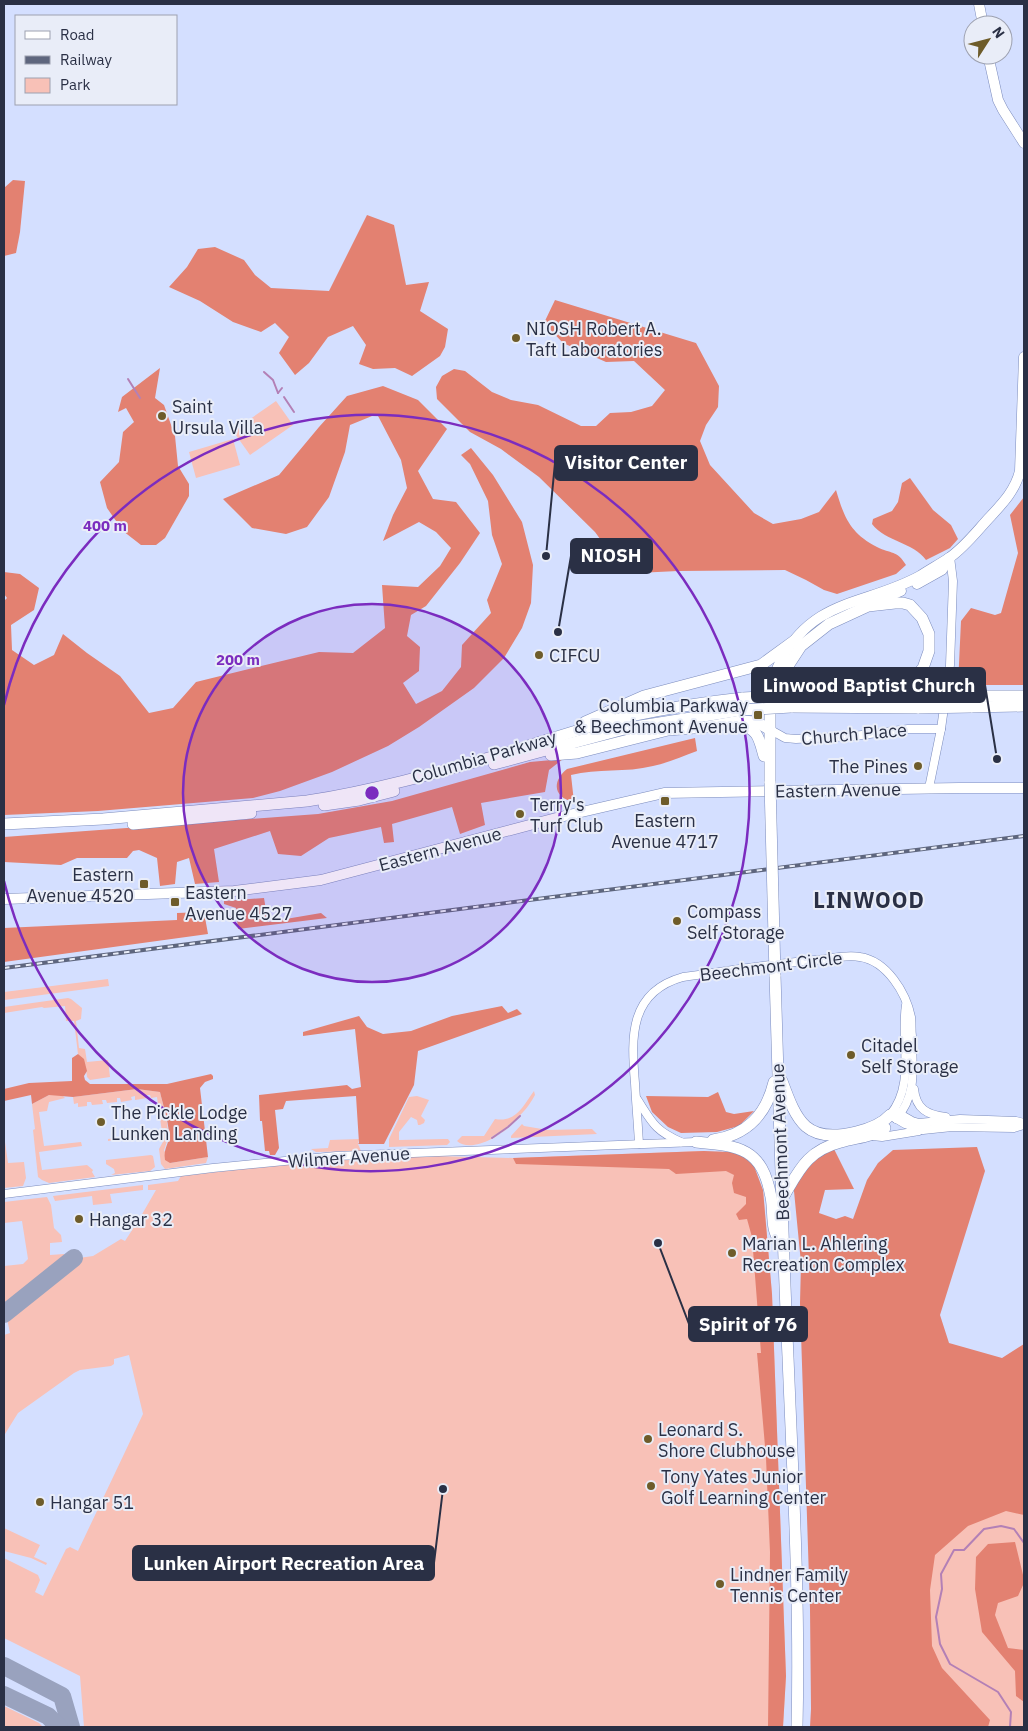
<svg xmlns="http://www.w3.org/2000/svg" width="1028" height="1731" font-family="'IBM Plex Sans',sans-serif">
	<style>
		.green { fill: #f8c1b7 }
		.forest { fill: #e38171 }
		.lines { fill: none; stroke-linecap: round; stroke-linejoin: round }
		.stream { stroke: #b380b6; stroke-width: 2 }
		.taxiway { stroke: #99a2be; stroke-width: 18 }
		.minor-casing { stroke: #7c8cbd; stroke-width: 9 }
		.major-casing { stroke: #7c8cbd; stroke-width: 11 }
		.highway-casing { stroke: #7c8cbd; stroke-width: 12 }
		.minor { stroke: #fff; stroke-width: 8 }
		.major { stroke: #fff; stroke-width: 10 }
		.highway { stroke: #fff; stroke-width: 11 }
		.rail-casing { stroke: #5e667e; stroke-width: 4 }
		.rail { stroke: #e9edf8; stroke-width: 2; stroke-dasharray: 5.5; stroke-linecap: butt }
		.highway-bridge-casing { stroke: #7c8cbd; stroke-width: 12; stroke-linecap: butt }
		.highway-bridge { stroke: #fff; stroke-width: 11 }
		.ring { fill: none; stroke: #7b2cbf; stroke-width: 2.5 }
		.poi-dot { fill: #6e5c2a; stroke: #e9edf8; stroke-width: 2 }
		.labels { text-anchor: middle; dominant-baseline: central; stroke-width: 4; stroke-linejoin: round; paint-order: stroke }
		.poi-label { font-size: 18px; fill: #2a3045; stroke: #e9edf8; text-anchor: start }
		.street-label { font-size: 18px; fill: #2a3045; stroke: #e9edf8 }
		.district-label { font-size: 22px; font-weight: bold; letter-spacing: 1px; fill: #2a3045; stroke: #e9edf8 }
		.centre { fill: #7b2cbf; stroke: #e9edf8; stroke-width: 2.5 }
		.ring-label { font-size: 15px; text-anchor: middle; font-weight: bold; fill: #7b2cbf; stroke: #e9edf8; stroke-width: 4; stroke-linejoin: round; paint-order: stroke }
		.leader { fill: none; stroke: #2a3045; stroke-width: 2 }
		.callout-dot { fill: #2a3045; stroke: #e9edf8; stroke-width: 2 }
		.callout { fill: #2a3045; stroke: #2a3045; stroke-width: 2 }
		.callout-label { font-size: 19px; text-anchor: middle; font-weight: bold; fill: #fff }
	</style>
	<rect width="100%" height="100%" fill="#d4dfff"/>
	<g class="green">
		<path d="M 276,401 L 293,425 L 250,455 L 233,431 Z"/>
		<path d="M 233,439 L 240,465 L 196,478 L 189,452 Z"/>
		<path d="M 108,979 L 109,986 L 4,1000 L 4,992 Z"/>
		<path d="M 68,998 L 71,999 L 82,1008 L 81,1019 L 76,1021 L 79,1048 L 85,1049 L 87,1062 L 108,1060 L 110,1077 L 90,1080 L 87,1077 C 86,1068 86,1061 78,1054 L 74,1021 L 66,1021 L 65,1006 L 44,1008 L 42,1007 L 4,1013 L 4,1007 Z"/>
		<path d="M 137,1089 L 160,1092 C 164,1111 173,1132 164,1150 L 170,1163 L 208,1157 L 206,1163 L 165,1169 L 161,1164 L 159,1149 L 164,1140 L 162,1134 L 108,1141 L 108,1139 L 162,1132 L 157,1097 L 151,1098 L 150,1095 L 147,1095 L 147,1098 L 135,1100 L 135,1096 L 131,1097 L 132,1100 L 121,1102 L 120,1098 L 117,1098 L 117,1102 L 107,1103 L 106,1100 L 102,1100 L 103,1104 L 92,1105 L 91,1102 L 87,1102 L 87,1106 L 78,1107 L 78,1103 L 74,1104 L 73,1097 Z"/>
		<path d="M 534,1091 L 535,1095 C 525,1114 509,1127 490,1138 L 499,1135 L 509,1127 C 499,1137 470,1153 457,1141 L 462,1136 L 484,1136 L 495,1119 C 516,1123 523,1106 534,1091 Z"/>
		<path d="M 49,1095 L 62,1095 L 65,1098 L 49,1102 L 47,1111 L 39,1112 L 44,1146 L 81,1142 L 82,1146 L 39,1152 L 42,1170 L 87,1165 L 93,1170 L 92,1172 L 95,1177 L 49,1183 L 42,1180 L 38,1177 L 33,1130 L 35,1129 L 32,1104 Z"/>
		<path d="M 417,1096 L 429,1100 L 421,1116 L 425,1120 L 424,1123 L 420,1125 L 418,1125 L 417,1120 L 411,1117 L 399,1132 L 399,1140 L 444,1139 L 448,1139 L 450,1142 L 447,1145 L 389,1147 L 389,1139 L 409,1097 Z"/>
		<path d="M 522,1124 L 524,1126 L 548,1130 L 592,1129 L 597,1134 L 511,1138 L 511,1136 Z"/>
		<path d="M 359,1139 L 358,1144 L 361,1151 L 316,1152 L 311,1149 L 328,1148 L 330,1140 Z"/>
		<path d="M 4,1142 L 5,1142 L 8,1163 L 24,1162 L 26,1178 L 23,1186 L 4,1188 Z"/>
		<path d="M 704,1151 L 763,1190 L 772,1294 L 786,1676 L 783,1727 L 84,1727 L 80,1676 L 4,1638 L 4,1558 L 38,1575 L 40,1580 L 35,1592 L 43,1596 L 66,1549 L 70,1547 L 78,1551 L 143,1414 L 129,1355 L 114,1359 L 114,1364 L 111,1366 L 80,1370 L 74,1373 L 18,1413 L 5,1434 L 4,1433 L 4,1335 L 10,1333 L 6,1314 L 79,1258 L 93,1256 L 121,1239 L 125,1241 L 136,1224 L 133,1221 L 136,1216 L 141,1216 L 156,1190 L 148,1190 L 148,1185 L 178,1181 L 181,1176 L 321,1160 L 435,1156 L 513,1158 Z"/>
		<path d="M 151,1155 L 153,1156 L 155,1167 L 150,1171 L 111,1175 L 115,1173 L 114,1169 L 106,1164 L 106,1160 Z"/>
		<path d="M 143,1185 L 143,1190 L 110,1194 L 112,1203 L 93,1205 L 92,1196 L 55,1201 L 53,1196 Z"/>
		<path d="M 47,1197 L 51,1205 L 54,1228 L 61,1235 L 62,1242 L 50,1243 L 50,1255 L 64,1254 L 64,1260 L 4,1306 L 4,1266 L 23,1264 L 28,1259 L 22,1221 L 4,1223 L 4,1202 Z"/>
		<path d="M 1024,1353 L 1024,1727 L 819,1727 L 1012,1378 Z"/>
		<path d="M 4,1528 L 40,1545 L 34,1557 L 47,1563 L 46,1565 L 31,1558 L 4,1551 Z"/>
		<path d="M 4,1706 L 39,1723 L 43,1727 L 4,1727 Z"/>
	</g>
	<g class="forest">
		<path d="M 13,180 L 25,181 L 20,232 L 16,253 L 4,256 L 4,188 Z"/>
		<path d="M 367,215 L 394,225 L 406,285 L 429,282 L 420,311 L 448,329 L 445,347 L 440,356 L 412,376 L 395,368 L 373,369 L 359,364 L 366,345 L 353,326 L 328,337 L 309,363 L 295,375 L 279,353 L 289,337 L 275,323 L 261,332 L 233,322 L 200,301 L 169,287 L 187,267 L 198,249 L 215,247 L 244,260 L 255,275 L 271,288 L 329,291 Z"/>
		<path d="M 555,300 L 696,343 L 719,386 L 718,407 L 706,425 L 700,441 L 710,465 L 754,513 L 773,524 L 801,519 L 819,512 L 836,490 C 844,517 850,533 877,547 C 891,554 897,550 906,565 L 896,574 L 837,594 L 824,590 L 806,580 L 785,570 L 678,571 L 637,573 L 624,569 L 614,558 L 595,532 L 539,477 L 501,449 L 470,432 L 437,399 L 436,387 L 442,376 L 454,369 L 465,371 L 492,392 L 511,400 L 538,405 L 581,426 L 596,426 L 610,413 L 631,412 L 652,406 L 665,390 L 634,361 L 606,362 L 563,343 L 544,323 Z"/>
		<path d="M 160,368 L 155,398 L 164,405 L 175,436 L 178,466 L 189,484 L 189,496 L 165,538 L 156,545 L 141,545 L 123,531 L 107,508 L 100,482 L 119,462 L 123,432 L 134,422 L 126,408 L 118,412 L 122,397 Z"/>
		<path d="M 383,386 L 418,400 L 447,429 L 418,471 L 433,499 L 456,502 L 480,533 L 460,563 L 426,606 L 411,615 L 407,636 L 420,647 L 419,671 L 403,683 L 416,704 L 442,691 L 461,667 L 462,645 L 491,613 L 487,600 L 502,564 L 492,535 L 488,501 L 470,464 L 461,455 L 471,448 L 493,475 L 522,522 L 533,565 L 531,603 L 522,628 L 504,658 L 474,688 L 419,727 L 388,746 L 332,772 L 280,791 L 253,798 L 98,811 L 4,815 L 4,601 L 7,598 L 4,594 L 4,572 L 20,574 L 39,588 L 34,610 L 11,625 L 12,650 L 34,665 L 54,655 L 63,634 L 87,653 L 120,676 L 149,713 L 173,708 L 196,682 L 319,652 L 353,653 L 385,628 L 382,585 L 418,587 L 440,566 L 451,548 L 436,532 L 419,522 L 383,541 L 393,515 L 407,488 L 401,460 L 377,414 L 350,425 L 345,452 L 329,497 L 307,527 L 286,534 L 252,528 L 223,499 L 279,475 L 319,427 L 347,396 Z"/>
		<path d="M 910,478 L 933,510 L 951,525 L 958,539 L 950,548 L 926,560 C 913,542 886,542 872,524 L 873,519 L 892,511 L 898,502 L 902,483 Z"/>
		<path d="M 1024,497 L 1024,685 L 958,685 L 961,621 L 971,608 L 995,615 L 1001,613 L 1018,553 L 1010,515 Z"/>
		<path d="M 695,738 L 697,751 C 683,756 668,763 653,766 C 626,773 597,768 571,775 L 574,802 C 554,798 551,782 567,769 Z"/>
		<path d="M 563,759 L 549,770 L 545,792 L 481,803 L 485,825 L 460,834 L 452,807 L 392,824 L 394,842 L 384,843 L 381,827 L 329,838 L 301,856 L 278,854 L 270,831 L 214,849 L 219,882 L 195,884 L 189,858 L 177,862 L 175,884 L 160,886 L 157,858 L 139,850 L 133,851 L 127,858 L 77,858 L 61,865 L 4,862 L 4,837 L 318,814 L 392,801 L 530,762 Z"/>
		<path d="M 264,898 L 268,922 L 321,913 L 327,918 L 238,929 L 236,908 L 224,904 L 224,901 Z"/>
		<path d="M 204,912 L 208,934 L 4,962 L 4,928 L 177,920 L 177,913 Z"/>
		<path d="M 502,1006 L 508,1013 L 517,1009 L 522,1014 L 418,1051 L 414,1085 L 384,1144 L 358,1144 L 359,1143 L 356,1096 L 286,1101 L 283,1109 L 275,1110 L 279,1148 L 275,1155 L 270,1155 L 269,1151 L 265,1151 L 262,1121 L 260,1121 L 259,1095 L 347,1085 L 352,1089 L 361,1087 L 355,1029 L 303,1036 L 303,1032 L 359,1016 L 367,1027 L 383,1034 L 411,1031 L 452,1016 Z"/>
		<path d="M 78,1054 L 84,1059 L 87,1071 L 84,1076 L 85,1080 L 90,1084 L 167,1084 L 211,1074 L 213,1076 L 213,1079 L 205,1082 L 200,1088 L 208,1157 L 170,1163 L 165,1160 C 163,1147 170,1144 169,1133 C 168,1120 163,1105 160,1092 L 137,1089 L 73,1097 L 49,1095 L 32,1104 L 31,1095 L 4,1101 L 4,1089 L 29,1083 L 72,1081 L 72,1058 Z"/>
		<path d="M 718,1092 L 726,1112 L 734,1114 L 754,1111 L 739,1126 L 717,1132 L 681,1133 L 668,1127 L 652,1112 L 646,1096 L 708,1097 Z"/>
		<path d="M 832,1145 L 854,1189 L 825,1190 L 819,1213 L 836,1219 L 845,1216 L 853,1219 L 867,1180 L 878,1163 L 893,1150 L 977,1147 L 985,1171 L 940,1315 L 949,1343 L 1002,1358 L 1024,1344 L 1024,1515 L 1006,1511 L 968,1526 L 935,1555 L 930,1590 L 932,1646 L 942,1668 L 990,1720 L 988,1727 L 810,1727 L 811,1709 L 810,1609 L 800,1303 L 801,1263 L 793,1181 Z"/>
		<path d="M 704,1151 L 731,1152 L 743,1156 L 754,1166 L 763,1190 L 772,1294 L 786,1676 L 783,1727 L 768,1727 L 770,1552 L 766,1458 L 757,1353 L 761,1353 L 752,1237 L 747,1219 L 739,1220 L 736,1214 L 746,1204 L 746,1197 L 734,1193 L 732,1183 L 734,1175 L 726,1171 L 676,1174 L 669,1169 L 516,1164 L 513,1158 Z"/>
		<path d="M 1015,1542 L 1024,1579 L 1024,1583 L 1018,1596 L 998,1603 L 995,1615 L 1008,1648 L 1024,1650 L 1024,1702 L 1016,1696 L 1015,1671 L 982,1632 L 975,1589 L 976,1557 L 988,1544 Z"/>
	</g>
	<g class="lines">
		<g class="stream">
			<path d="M 264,372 L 273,380 L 278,393"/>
			<path d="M 128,379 L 140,398"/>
			<path d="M 278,393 L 282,388"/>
			<path d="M 284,397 L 294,412"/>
			<path d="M 492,1138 L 508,1127 L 520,1116"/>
			<path d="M 1010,1727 L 1011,1712 L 998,1692 L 950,1664 L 940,1644 L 936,1617 L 942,1589 L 941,1574 L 954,1550 L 964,1550 L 984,1529 L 1001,1526 L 1014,1529 L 1024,1543"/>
		</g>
		<g class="taxiway">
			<path d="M 4,1314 L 74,1258"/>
			<path d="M 4,1666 L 62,1696 L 71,1727"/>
			<path d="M 4,1695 L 48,1716 L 59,1727"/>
		</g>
		<defs>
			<g id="minor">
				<path d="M 769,729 L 785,738 L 796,739 L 854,736 L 908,729 L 941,729"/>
				<path d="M 929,788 L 941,729 L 950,665 L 953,581 L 950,557"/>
				<path d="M 906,1005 C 900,1041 916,1084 890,1115 L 905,1124 L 923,1130 L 952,1127 L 1014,1128 L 1024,1125"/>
				<path d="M 914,1089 C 916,1109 927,1115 946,1117"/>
				<path d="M 637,1099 C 652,1122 654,1130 681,1142"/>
				<path d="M 898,1113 L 912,1121 L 919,1123 L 960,1119 L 1016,1121 L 1024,1123"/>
				<path d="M 872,1136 L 882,1137 L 919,1131"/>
				<path d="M 639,1144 C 638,1124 636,1103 635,1083 C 631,1037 629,992 683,977 C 727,971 771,964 815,960 C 829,959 846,954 860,957 C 887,961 906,993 911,1017 C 912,1023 911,1030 912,1036 C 912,1067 918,1094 896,1119"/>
				<path d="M 4,1194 L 213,1168 L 336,1156 L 696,1142"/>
			</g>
			<g id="major">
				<path d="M 979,4 L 983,25"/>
				<path d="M 988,55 L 998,100 L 1003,110 L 1024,143"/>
				<path d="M 917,584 L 942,570 L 949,558"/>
				<path d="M 871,604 L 901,591"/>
				<path d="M 770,704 C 769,689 774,674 781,660 C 816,597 865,606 920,576 C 929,570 940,564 949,558 C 964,548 977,531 989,518 C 1002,504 1015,491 1020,471 L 1024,357"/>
				<path d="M 4,899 L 234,891 L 321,880 L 560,817 L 664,793 L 959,788 L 1024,788"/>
			</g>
			<g id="highway">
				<path d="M 793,695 L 849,696"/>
				<path d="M 880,696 L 921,696"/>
				<path d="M 974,696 L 1024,696"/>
				<path d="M 791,707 L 919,708"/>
				<path d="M 971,707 L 1024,706"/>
				<path d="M 585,722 L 644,696 L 761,665 L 794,641"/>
				<path d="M 740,724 C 759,730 759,739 764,756"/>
				<path d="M 551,755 L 577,753 L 668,730 L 706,727 L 741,721 L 756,722 L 769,729"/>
				<path d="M 494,764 L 628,728 L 741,710"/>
				<path d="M 770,783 L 770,707 L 786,669 L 801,646 L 829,624 L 868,606 L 895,603 L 903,603 L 910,605 L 922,618 L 929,634 L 929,651 L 923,668 L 911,681 L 901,687 L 888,690 L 867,690 L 842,696"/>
				<path d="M 324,805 L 359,800 L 394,791"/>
				<path d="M 4,824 L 103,819 L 307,801 C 372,791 436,773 499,755 C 543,742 586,726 631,716 C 668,708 706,702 743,698"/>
				<path d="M 133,824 L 251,813"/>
				<path d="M 775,975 C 779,1102 782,1229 788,1357 C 793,1480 800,1604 797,1727"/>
				<path d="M 782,1081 C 797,1122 806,1144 856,1132 C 869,1129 881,1125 890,1115"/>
				<path d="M 713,1140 C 747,1135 766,1115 774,1082"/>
				<path d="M 696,1142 C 740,1146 762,1148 771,1197 C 773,1207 772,1218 774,1228 C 775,1234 779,1240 781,1246"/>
				<path d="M 782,1199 C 799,1171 806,1151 841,1142 C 858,1137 869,1138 885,1128"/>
			</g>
		</defs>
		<use href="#minor" class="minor-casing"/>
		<use href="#major" class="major-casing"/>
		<use href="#highway" class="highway-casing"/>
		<use href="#minor" class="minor"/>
		<use href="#major" class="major"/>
		<use href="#highway" class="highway"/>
		<defs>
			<path id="rail" d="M 4,968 L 1024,836"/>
		</defs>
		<use href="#rail" class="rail-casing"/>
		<use href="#rail" class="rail"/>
		<defs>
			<g id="highway-bridge">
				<path d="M 921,696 L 974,696"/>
				<path d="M 743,698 L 793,695"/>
				<path d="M 919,708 L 971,707"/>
				<path d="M 741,710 L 791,707"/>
				<path d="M 770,783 L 775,975"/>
			</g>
		</defs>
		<use href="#highway-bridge" class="highway-bridge-casing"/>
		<use href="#highway-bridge" class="highway-bridge"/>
	</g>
	<circle cx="372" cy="793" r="189" fill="#7b2cbf" fill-opacity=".12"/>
	<g class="ring">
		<circle cx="372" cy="793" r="189"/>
		<path d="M4 705A378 378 0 1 1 4 881"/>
	</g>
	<g class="poi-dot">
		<circle cx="516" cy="338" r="5"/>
		<circle cx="162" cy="416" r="5"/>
		<circle cx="539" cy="655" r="5"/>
		<rect x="753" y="710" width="10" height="10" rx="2.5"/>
		<circle cx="918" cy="766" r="5"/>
		<rect x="660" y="796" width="10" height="10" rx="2.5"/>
		<circle cx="520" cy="814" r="5"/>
		<rect x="139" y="879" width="10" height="10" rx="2.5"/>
		<rect x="170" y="897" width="10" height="10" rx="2.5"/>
		<circle cx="677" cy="921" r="5"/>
		<circle cx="851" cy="1055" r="5"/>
		<circle cx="101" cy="1122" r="5"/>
		<circle cx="79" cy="1219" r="5"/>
		<circle cx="732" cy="1253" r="5"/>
		<circle cx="648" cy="1439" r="5"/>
		<circle cx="651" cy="1486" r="5"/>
		<circle cx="40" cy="1502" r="5"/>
		<circle cx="720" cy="1584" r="5"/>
	</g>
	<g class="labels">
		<g class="poi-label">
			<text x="526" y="328">NIOSH Robert A.<tspan x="526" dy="21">Taft Laboratories</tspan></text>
			<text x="172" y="406">Saint<tspan x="172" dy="21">Ursula Villa</tspan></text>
			<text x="549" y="655">CIFCU</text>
			<text x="748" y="705" text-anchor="end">Columbia Parkway<tspan x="748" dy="21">&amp; Beechmont Avenue</tspan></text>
			<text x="908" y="766" text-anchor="end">The Pines</text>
			<text x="530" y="804">Terry's<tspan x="530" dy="21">Turf Club</tspan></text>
			<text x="665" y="820" text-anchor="middle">Eastern<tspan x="665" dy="21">Avenue 4717</tspan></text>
			<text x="134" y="874" text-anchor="end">Eastern<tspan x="134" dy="21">Avenue 4520</tspan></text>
			<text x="185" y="892">Eastern<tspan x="185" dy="21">Avenue 4527</tspan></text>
			<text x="687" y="911">Compass<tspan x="687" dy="21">Self Storage</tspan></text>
			<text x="861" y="1045">Citadel<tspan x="861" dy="21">Self Storage</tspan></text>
			<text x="111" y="1112">The Pickle Lodge<tspan x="111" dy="21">Lunken Landing</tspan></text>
			<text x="89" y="1219">Hangar 32</text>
			<text x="742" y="1243">Marian L. Ahlering<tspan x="742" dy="21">Recreation Complex</tspan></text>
			<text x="658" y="1429">Leonard S.<tspan x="658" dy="21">Shore Clubhouse</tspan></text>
			<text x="661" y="1476">Tony Yates Junior<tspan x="661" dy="21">Golf Learning Center</tspan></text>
			<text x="50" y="1502">Hangar 51</text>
			<text x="730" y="1574">Lindner Family<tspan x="730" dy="21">Tennis Center</tspan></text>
		</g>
		<g class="street-label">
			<text transform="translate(854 734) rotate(-5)">Church Place</text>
			<text transform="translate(484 757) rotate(-16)">Columbia Parkway</text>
			<text transform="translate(838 790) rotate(-1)">Eastern Avenue</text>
			<text transform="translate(440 849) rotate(-15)">Eastern Avenue</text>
			<text transform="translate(771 966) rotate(-7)">Beechmont Circle</text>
			<text transform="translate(780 1142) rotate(-92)">Beechmont Avenue</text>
			<text transform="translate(349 1157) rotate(-4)">Wilmer Avenue</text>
		</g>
		<g class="district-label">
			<text x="869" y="899">LINWOOD</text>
		</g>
	</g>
	<circle cx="372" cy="793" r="8" class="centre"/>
	<g class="ring-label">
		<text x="105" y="531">400 m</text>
		<text x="238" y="665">200 m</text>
	</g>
	<path class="leader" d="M546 556L555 463M558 632L571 556M997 759L985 685M658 1243L689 1324M443 1489L434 1563"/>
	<g class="callout-dot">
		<circle cx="546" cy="556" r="5"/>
		<circle cx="558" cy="632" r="5"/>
		<circle cx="997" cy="759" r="5"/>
		<circle cx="658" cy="1243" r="5"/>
		<circle cx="443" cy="1489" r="5"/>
	</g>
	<g class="callout">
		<rect x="555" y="446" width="142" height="34" rx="5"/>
		<rect x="571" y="539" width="81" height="34" rx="5"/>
		<rect x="752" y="668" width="233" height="34" rx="5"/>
		<rect x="689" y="1307" width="118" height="34" rx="5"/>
		<rect x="133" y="1546" width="301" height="34" rx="5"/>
	</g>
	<g class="callout-label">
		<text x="626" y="469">Visitor Center</text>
		<text x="611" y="562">NIOSH</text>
		<text x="869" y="692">Linwood Baptist Church</text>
		<text x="748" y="1331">Spirit of 76</text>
		<text x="284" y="1570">Lunken Airport Recreation Area</text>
	</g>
	<rect width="1028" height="1731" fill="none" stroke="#2a3045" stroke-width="10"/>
	<rect x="15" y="15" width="162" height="90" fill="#e9edf8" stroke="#9da1b0"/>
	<rect x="25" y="31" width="25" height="8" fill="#ffffff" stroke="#9da1b0"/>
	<text x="60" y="40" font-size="15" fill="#2a3045">Road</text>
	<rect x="25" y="56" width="25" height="8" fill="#5e667e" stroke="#9da1b0"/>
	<text x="60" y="65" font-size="15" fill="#2a3045">Railway</text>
	<rect x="25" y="78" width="25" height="15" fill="#f8c1b7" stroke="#9da1b0"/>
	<text x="60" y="90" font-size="15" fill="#2a3045">Park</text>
	<g transform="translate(988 40) rotate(54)"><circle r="24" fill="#e9edf8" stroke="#9da1b0"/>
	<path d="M0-4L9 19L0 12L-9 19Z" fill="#6e5c2a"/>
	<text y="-8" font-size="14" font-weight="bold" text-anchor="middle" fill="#2a3045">N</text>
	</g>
</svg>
